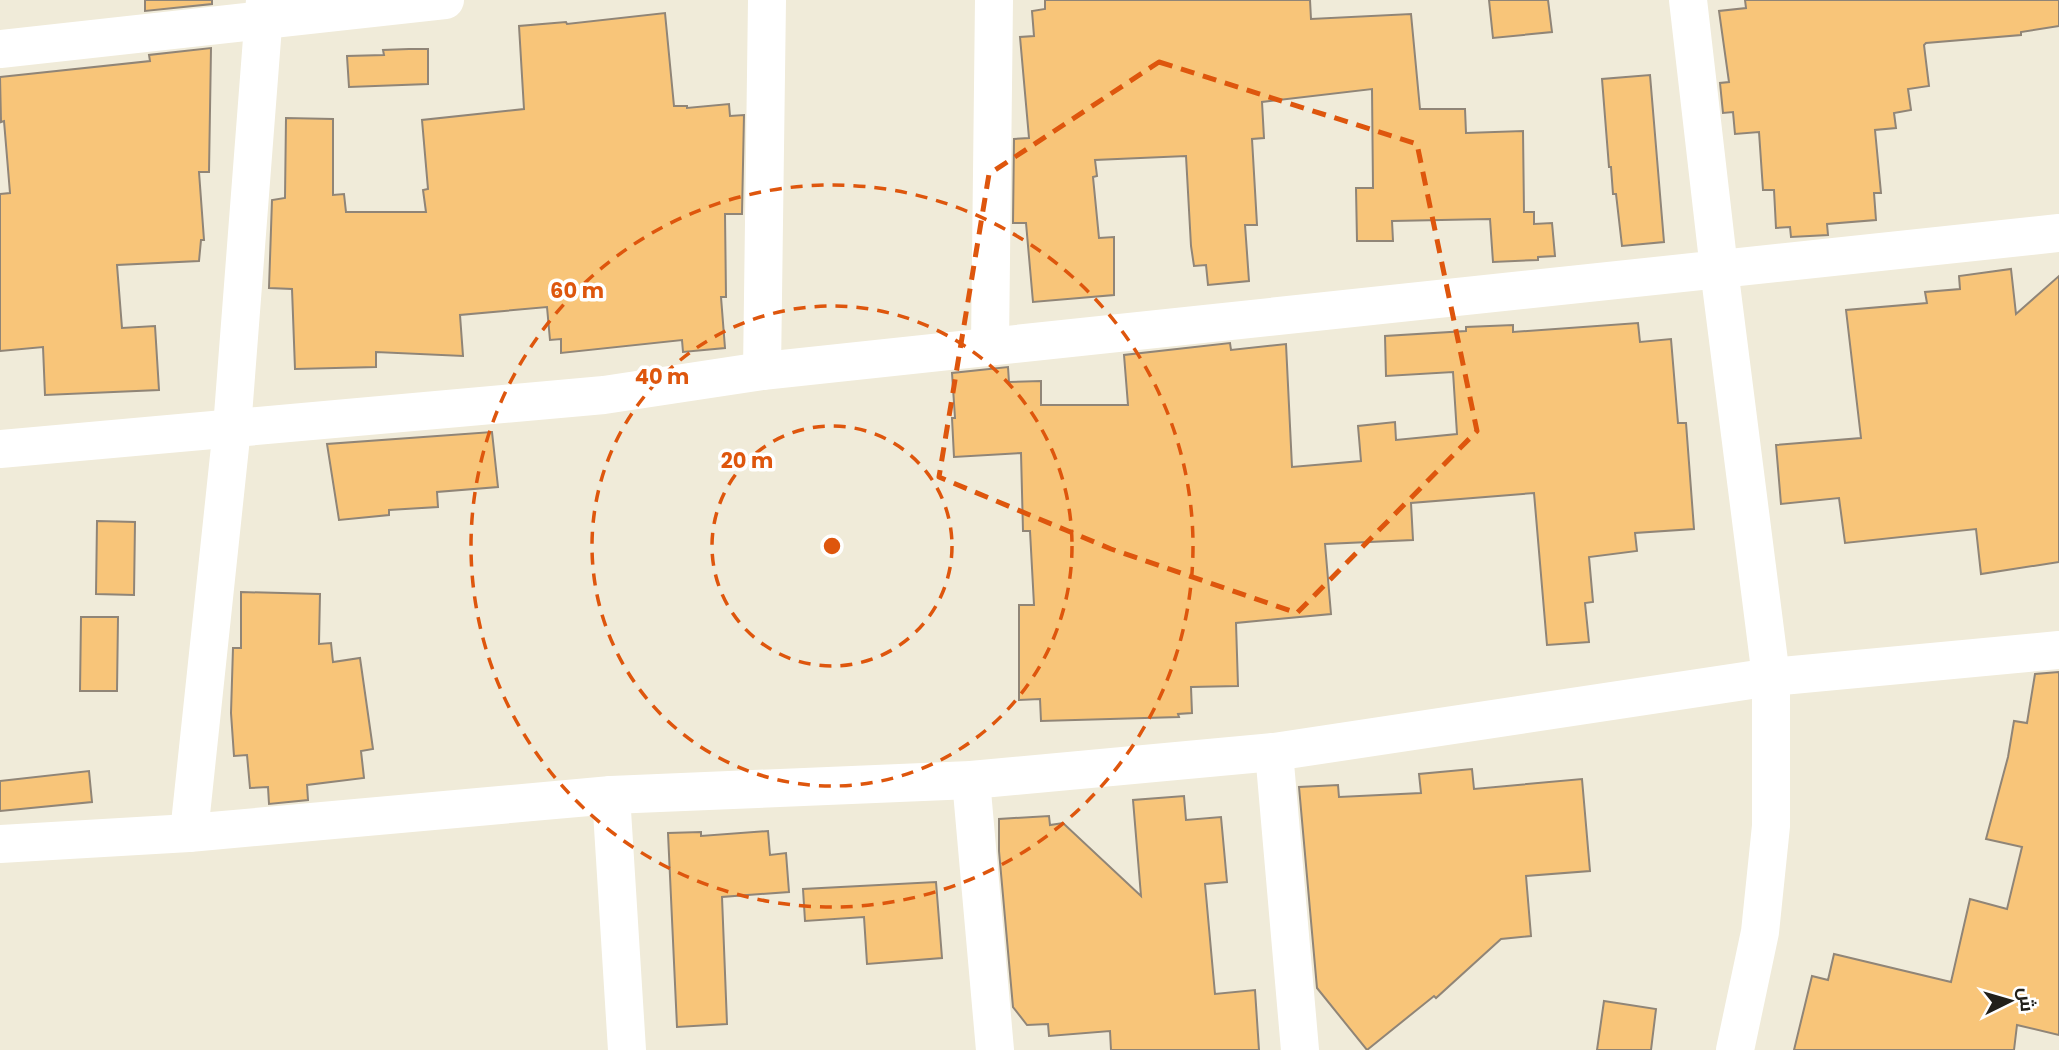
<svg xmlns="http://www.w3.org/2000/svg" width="2059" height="1050" font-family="Poppins,Cairo,sans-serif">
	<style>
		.building { fill: #f8c579; stroke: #908577; stroke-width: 2 }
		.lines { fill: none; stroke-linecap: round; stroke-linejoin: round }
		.minor { stroke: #fff; stroke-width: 38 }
		.marked { fill: none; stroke: #de560d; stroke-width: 5; stroke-dasharray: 14 9; stroke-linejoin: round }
		.ring { fill: none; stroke: #de560d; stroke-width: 3.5; stroke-dasharray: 12 9 }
		.centre { fill: #de560d; stroke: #fff; stroke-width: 3.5 }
		.ring-label { font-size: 21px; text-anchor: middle; font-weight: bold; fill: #de560d; stroke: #fff; stroke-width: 7; stroke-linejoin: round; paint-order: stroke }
	</style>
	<rect width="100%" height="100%" fill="#f0ebd9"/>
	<g class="building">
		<path d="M 145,0 L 212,0 L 212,4 L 145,11 Z"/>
		<path d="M 1045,0 L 1310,0 L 1311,19 L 1411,14 L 1420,109 L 1465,109 L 1466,133 L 1523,131 L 1524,212 L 1534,212 L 1534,224 L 1552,223 L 1555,256 L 1538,257 L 1538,260 L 1493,262 L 1490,219 L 1392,221 L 1393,241 L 1357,241 L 1356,188 L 1373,188 L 1372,89 L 1262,102 L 1264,138 L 1252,139 L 1257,225 L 1245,225 L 1249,281 L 1208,285 L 1206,265 L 1194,266 L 1191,246 L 1186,156 L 1095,160 L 1097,176 L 1093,177 L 1099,238 L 1114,237 L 1114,295 L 1033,302 L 1026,223 L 1013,223 L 1014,139 L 1029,138 L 1020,37 L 1034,36 L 1032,11 L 1045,9 Z"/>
		<path d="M 1489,0 L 1548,0 L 1552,32 L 1493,38 Z"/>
		<path d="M 1745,0 L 2059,0 L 2059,26 L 2021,32 L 2021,35 L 1926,43 L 1924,45 L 1929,86 L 1908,89 L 1911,110 L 1894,113 L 1896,128 L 1875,130 L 1881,193 L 1874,193 L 1876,220 L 1827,224 L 1828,235 L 1791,237 L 1790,227 L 1776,228 L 1774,190 L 1763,190 L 1759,132 L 1735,134 L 1733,112 L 1723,113 L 1720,83 L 1729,82 L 1719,11 L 1746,8 Z"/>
		<path d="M 665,13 L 674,106 L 687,106 L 687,108 L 729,104 L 730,116 L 744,115 L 742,214 L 725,214 L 726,297 L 721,297 L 725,348 L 683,352 L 682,340 L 561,353 L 561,339 L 550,340 L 547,307 L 460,315 L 463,356 L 376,352 L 376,367 L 295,369 L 292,289 L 269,288 L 272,200 L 285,198 L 286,118 L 333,119 L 333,195 L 344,194 L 346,212 L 426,212 L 423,190 L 428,189 L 422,120 L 524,109 L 519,26 L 566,22 L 567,24 Z"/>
		<path d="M 211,48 L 209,172 L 199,172 L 204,240 L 201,240 L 199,261 L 117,265 L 122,328 L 155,326 L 159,390 L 45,395 L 43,347 L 0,351 L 0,194 L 10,193 L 4,121 L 1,122 L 0,77 L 150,61 L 149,55 Z"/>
		<path d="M 409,49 L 428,49 L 428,84 L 349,87 L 347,56 L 384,55 L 383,50 Z"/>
		<path d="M 1650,75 L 1664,242 L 1622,246 L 1616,194 L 1613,194 L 1611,167 L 1609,167 L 1602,79 Z"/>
		<path d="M 2011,269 L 2016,314 L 2059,276 L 2059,562 L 1981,574 L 1976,529 L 1845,543 L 1839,498 L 1781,504 L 1776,445 L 1861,438 L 1846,310 L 1927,303 L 1925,292 L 1960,289 L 1959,276 Z"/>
		<path d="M 1638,323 L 1640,342 L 1671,339 L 1678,423 L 1686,423 L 1694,529 L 1635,533 L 1637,551 L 1589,557 L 1593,602 L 1585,603 L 1589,642 L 1547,645 L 1534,493 L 1411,503 L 1413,540 L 1325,544 L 1331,614 L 1236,623 L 1238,686 L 1191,687 L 1192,713 L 1178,714 L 1179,717 L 1041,721 L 1040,699 L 1019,700 L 1019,605 L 1034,605 L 1030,531 L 1023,531 L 1021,453 L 954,457 L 952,418 L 955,418 L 952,373 L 1008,367 L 1009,382 L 1041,381 L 1041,405 L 1128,405 L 1124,355 L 1230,343 L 1231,350 L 1286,344 L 1292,467 L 1361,461 L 1358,426 L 1395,422 L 1396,440 L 1457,434 L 1453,372 L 1386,376 L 1385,336 L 1466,331 L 1466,327 L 1513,325 L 1513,332 Z"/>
		<path d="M 492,432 L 498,487 L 437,492 L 438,507 L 389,510 L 389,515 L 339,520 L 327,444 Z"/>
		<path d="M 97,521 L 135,522 L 134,595 L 96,594 Z"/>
		<path d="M 241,592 L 320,594 L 319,644 L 331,643 L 333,662 L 360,658 L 373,749 L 361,751 L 364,778 L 307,785 L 308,800 L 269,804 L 268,787 L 250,788 L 247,755 L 234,756 L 231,713 L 233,648 L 241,648 Z"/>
		<path d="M 81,617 L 118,617 L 117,691 L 80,691 Z"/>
		<path d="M 2059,672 L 2059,1035 L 2017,1025 L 2014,1050 L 1794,1050 L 1812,976 L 1828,980 L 1834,954 L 1951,982 L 1970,899 L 2007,909 L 2022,847 L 1986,839 L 2008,757 L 2014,721 L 2027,723 L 2035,674 Z"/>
		<path d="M 1472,769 L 1474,789 L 1582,779 L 1590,871 L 1526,876 L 1531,936 L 1501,939 L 1436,998 L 1434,996 L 1367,1050 L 1317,988 L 1299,787 L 1338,785 L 1339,797 L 1421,793 L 1419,774 Z"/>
		<path d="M 89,771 L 92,802 L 0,811 L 0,781 Z"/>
		<path d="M 1184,796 L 1186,820 L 1221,817 L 1227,882 L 1205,884 L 1215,994 L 1255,990 L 1259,1050 L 1111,1050 L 1110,1031 L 1049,1036 L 1048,1024 L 1027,1025 L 1013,1007 L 999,851 L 999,819 L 1049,816 L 1050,825 L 1063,823 L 1141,896 L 1133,800 Z"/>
		<path d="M 768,831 L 770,855 L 786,853 L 789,892 L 722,897 L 727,1024 L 677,1027 L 668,833 L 701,832 L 701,836 Z"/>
		<path d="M 936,882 L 942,958 L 867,964 L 864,917 L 805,921 L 803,889 Z"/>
		<path d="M 1604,1001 L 1656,1009 L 1651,1050 L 1597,1050 Z"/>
	</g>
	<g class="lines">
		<g class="minor">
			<path d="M 1688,0 L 1719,269 L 1771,677 L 1771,826 L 1760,932 L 1735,1050"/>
			<path d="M 0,49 L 445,0"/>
			<path d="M 990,346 L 994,0"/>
			<path d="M 762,371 L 767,0"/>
			<path d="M 0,449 L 604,395 L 762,371 L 2059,233"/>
			<path d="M 1274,752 L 1300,1050"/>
			<path d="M 971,780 L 995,1050"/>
			<path d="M 611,795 L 627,1050"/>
			<path d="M 189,833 L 232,428 L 265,0"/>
			<path d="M 0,844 L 189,833 L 611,795 L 971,780 L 1274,752 L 1771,677 L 2059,650"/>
		</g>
	</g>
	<path class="marked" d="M 1159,62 L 1417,144 L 1477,431 L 1297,613 L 1111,549 L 939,477 L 989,174 Z"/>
	<g class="ring">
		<circle cx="832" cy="546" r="120"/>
		<circle cx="832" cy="546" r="240"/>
		<circle cx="832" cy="546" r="361"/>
	</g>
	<circle cx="832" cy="546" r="10" class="centre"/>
	<g class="ring-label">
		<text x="577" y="298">60 m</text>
		<text x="662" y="384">40 m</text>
		<text x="747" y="468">20 m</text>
	</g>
	<g transform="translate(2010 1001) rotate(85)" stroke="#ffffff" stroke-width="5" paint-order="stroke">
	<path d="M0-5L12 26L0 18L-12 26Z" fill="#22201a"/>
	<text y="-10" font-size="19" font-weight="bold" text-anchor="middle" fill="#22201a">ش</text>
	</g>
</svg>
